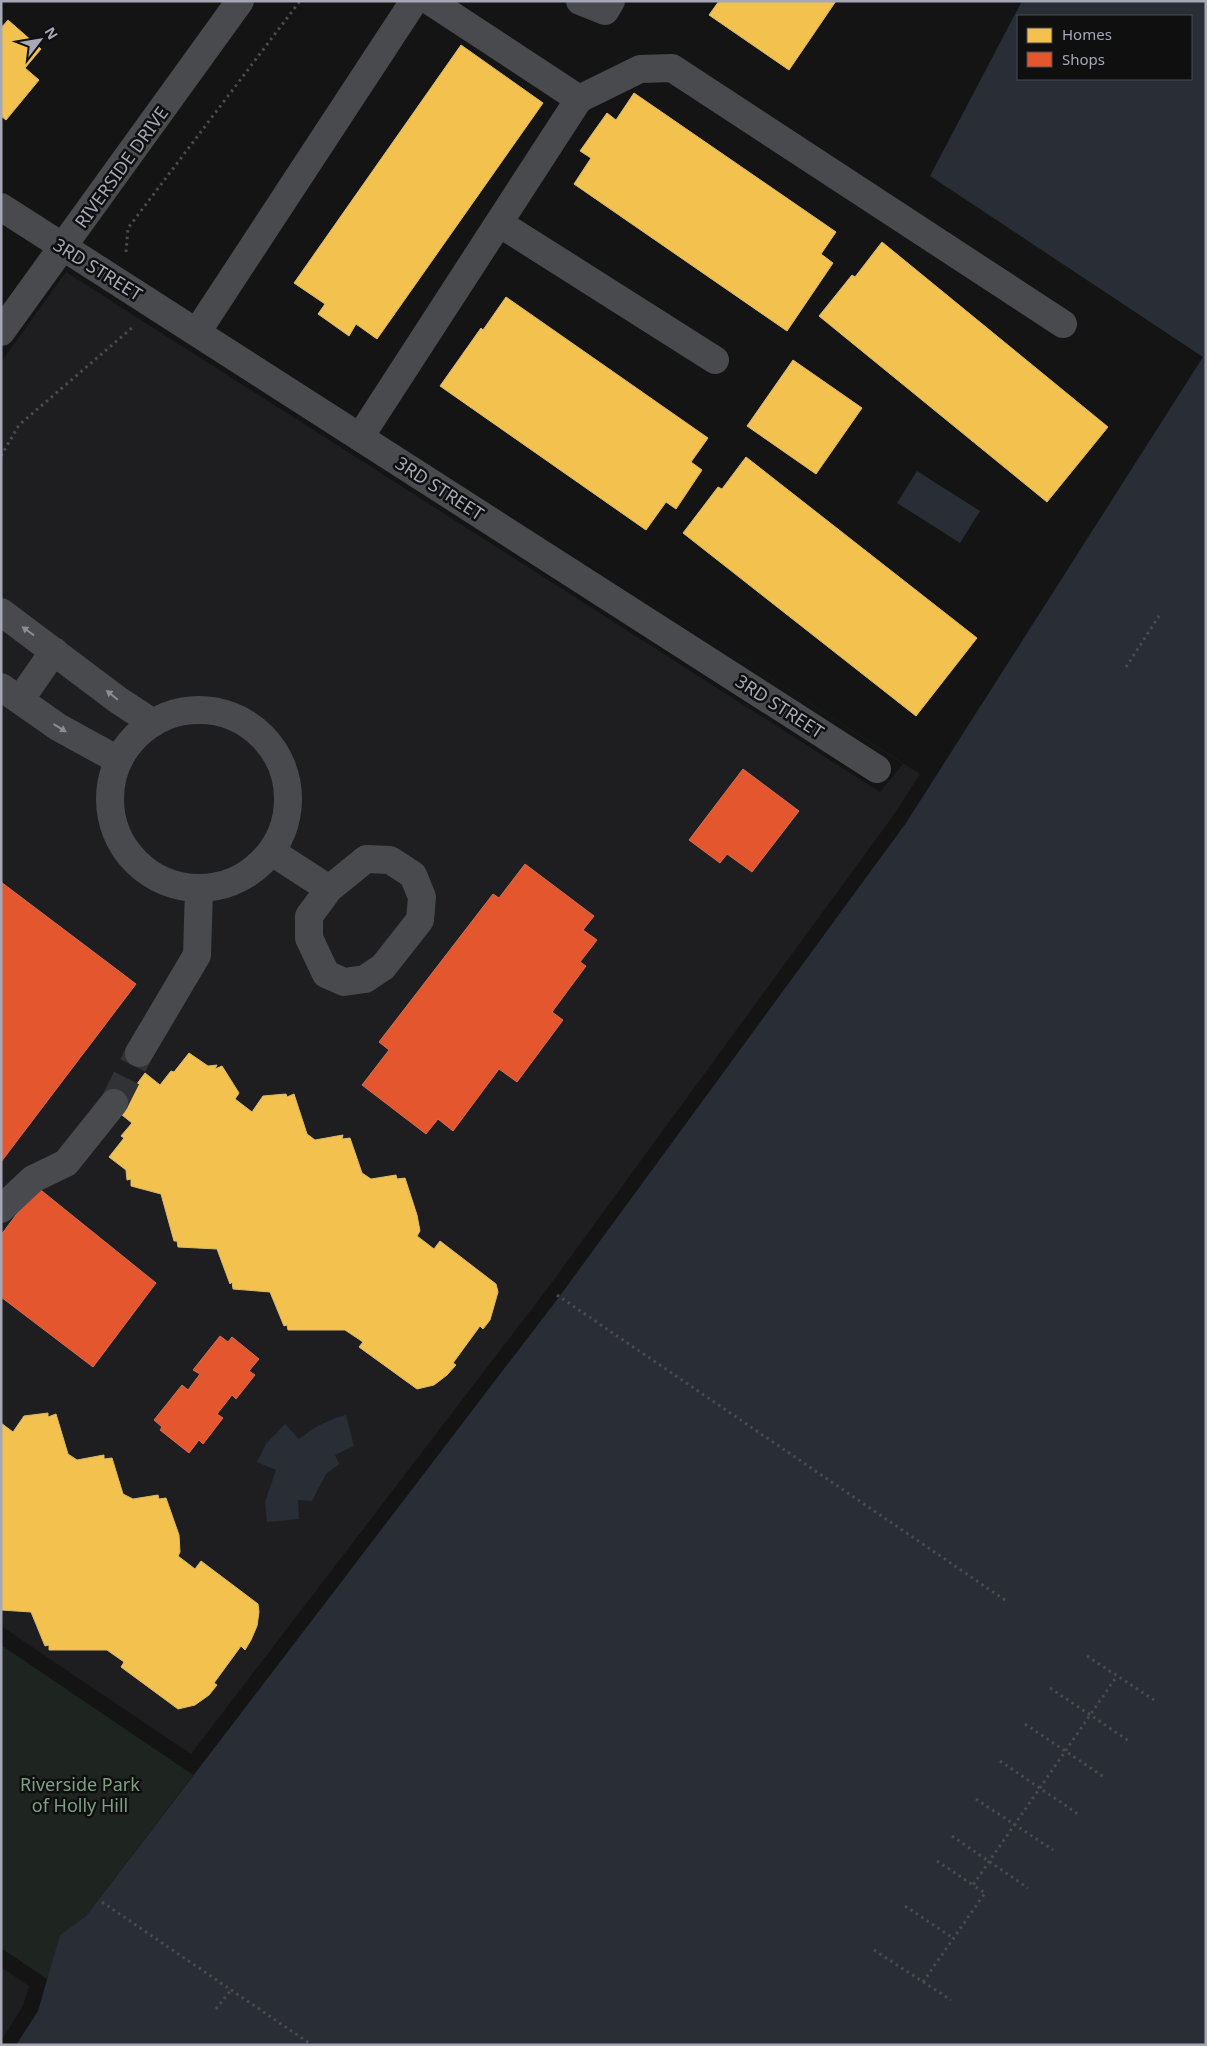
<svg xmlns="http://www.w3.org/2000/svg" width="1207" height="2046" font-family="'Noto Sans',sans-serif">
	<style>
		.built { fill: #1e1e20 }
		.green { fill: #1e2520 }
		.water { fill: #282d36; fill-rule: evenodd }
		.homes { fill: #f2c14e; stroke: #dbba6d }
		.shops { fill: #e4572e; stroke: #d16f56 }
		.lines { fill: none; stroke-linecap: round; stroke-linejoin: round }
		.minor-tunnel { stroke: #313235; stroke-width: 28; stroke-dasharray: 28 14; stroke-linecap: butt }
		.path { stroke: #4a4a4f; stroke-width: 3; stroke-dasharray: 2.5 4; stroke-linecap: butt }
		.minor { stroke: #494a4d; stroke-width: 28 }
		.oneway { fill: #8a8c96 }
		.labels { text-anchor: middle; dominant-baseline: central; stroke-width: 5; stroke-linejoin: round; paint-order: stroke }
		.street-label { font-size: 18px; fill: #a6a8b5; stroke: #0f0f10 }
		.park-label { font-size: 18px; fill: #7da085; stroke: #0f0f10 }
	</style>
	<rect width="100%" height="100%" fill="#141415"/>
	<g class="built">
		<path d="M 66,272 L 880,792 L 903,764 L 385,430 L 920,774 L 893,816 L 547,1289 L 191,1754 L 1,1626 L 1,362 Z"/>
		<path d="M 1,1967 L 29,1986 L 23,2006 L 1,2041 Z"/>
	</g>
	<path class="green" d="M 1,1645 L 193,1775 L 86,1916 L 60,1935 L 62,1989 L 1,1948 Z"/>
	<g class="water">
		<path d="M 1022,1 L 1206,1 L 1206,2045 L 16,2045 L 38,2011 L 60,1935 L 86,1916 L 559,1297 L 906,823 L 1203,357 L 930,176 ZM 1018,16 L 1191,16 L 1191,79 L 1018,79 Z"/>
		<path d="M 917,471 L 980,511 L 960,543 L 897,503 Z"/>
		<path d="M 346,1415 L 354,1446 L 335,1455 L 339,1464 L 326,1474 L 312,1501 L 298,1500 L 299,1519 L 267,1522 L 265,1502 L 276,1470 L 257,1462 L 266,1444 L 285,1424 L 299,1439 C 314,1427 327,1420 346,1415 Z"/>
	</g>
	<g class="homes">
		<path d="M 719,1 L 836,1 L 789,70 L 709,15 Z"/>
		<path d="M 8,20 L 41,49 L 25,68 L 39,80 L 6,120 L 1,116 L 1,28 Z"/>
		<path d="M 461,45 L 543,103 L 377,339 L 356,324 L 349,336 L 318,314 L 325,304 L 294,283 Z"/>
		<path d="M 634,93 L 836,232 L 821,254 L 833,263 L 787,331 L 574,184 L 591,158 L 580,151 L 607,113 L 616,120 Z"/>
		<path d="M 882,242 L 1108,427 L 1047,502 L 819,316 L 852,275 L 855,277 Z"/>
		<path d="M 506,297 L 708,438 L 691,462 L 702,470 L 676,509 L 666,502 L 646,530 L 440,386 L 481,328 L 483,330 Z"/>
		<path d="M 793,360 L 862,408 L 816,474 L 747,426 Z"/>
		<path d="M 746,457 L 977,638 L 916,716 L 683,533 L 718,487 L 722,489 Z"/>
		<path d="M 189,1053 L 208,1066 L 217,1065 L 215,1069 L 222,1066 L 239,1093 L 235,1099 L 252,1112 L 263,1096 L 286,1094 L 287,1097 L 294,1094 L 307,1134 L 315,1140 L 343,1135 L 342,1139 L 350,1138 L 362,1173 L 371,1179 L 396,1175 L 397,1179 L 405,1178 L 417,1215 L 420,1231 L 417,1236 L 434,1249 L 440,1241 L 496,1284 L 498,1292 L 490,1320 L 483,1329 L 480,1326 L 453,1363 L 456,1365 L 447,1375 L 434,1385 L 417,1389 L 359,1347 L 363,1342 L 345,1330 L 288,1330 L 287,1325 L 284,1326 L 270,1292 L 233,1289 L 232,1282 L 230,1284 L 217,1249 L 178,1247 L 177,1241 L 174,1241 L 161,1194 L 131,1186 L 131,1179 L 127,1180 L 126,1170 L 109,1157 L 124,1138 L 121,1136 L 132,1123 L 117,1111 L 145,1073 L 160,1085 L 171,1071 L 174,1072 Z"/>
		<path d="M 48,1413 L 48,1417 L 56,1414 L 68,1454 L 77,1460 L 104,1455 L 104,1459 L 112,1458 L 123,1494 L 133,1499 L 158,1495 L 159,1499 L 166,1498 L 179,1535 L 180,1552 L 178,1556 L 195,1569 L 201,1561 L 258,1604 L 259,1612 L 257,1626 L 251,1640 L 245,1650 L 241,1646 L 214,1683 L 217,1685 L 209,1695 L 195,1705 L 178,1709 L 121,1667 L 124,1662 L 107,1650 L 49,1650 L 49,1645 L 45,1646 L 31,1612 L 1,1610 L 1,1423 L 13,1432 L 24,1416 Z"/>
	</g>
	<g class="shops">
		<path d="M 743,769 L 799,811 L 752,872 L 727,854 L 720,863 L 689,840 Z"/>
		<path d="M 525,864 L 594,916 L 583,930 L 597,940 L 580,962 L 586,966 L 552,1012 L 563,1020 L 517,1082 L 499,1069 L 453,1131 L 438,1119 L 426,1134 L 362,1085 L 389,1050 L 379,1042 L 493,894 L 499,898 Z"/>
		<path d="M 1,882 L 136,984 L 1,1162 Z"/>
		<path d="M 37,1187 L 156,1283 L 93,1367 L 1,1297 L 1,1235 Z"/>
		<path d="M 220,1336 L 228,1342 L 232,1337 L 259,1359 L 249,1371 L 255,1375 L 236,1399 L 232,1395 L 217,1414 L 223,1418 L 203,1444 L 199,1440 L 189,1453 L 160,1430 L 162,1427 L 154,1420 L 182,1385 L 188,1390 L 200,1374 L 193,1370 Z"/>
	</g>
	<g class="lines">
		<path class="minor-tunnel" d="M 114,1103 L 139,1053"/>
		<g class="path">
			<path d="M 126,252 L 128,228 L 300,1"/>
			<path d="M 1,456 L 19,425 L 133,327"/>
			<path d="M 1126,667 L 1161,613"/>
			<path d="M 557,1295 L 1005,1600"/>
			<path d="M 1087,1656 L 1154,1700"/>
			<path d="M 1050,1688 L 1129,1741"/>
			<path d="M 1025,1724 L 1104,1777"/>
			<path d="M 1000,1761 L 1078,1814"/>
			<path d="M 976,1799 L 1053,1850"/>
			<path d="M 952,1836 L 1028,1888"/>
			<path d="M 937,1861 L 973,1885"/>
			<path d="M 102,1902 L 312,2045"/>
			<path d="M 905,1906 L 953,1938"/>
			<path d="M 874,1950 L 951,2000"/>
			<path d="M 923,1982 L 985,1893 L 973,1885 L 1117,1676"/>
			<path d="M 216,2009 L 231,1990"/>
		</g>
		<g class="minor">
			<path d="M 430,1 L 579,99"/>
			<path d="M 580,1 L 605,11 L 611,1"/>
			<path d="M 1,207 L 877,769"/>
			<path d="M 499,223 L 715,360"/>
			<path d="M 1,332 L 240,1"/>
			<path d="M 197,332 L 414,1"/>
			<path d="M 360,437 L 579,99 L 640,69 L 672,68 L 1063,324"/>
			<path d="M 1,612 L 118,700 L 153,723"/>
			<path d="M 1,687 L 58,727 L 118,760"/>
			<path d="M 20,700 L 54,651"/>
			<circle cx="199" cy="799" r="89"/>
			<path d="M 272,852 L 329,889 L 366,859 L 390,860 L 413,875 L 422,897 L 420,920 L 383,967 L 365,979 L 344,982 L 326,974 L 309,938 L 309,916 L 329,889"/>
			<path d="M 139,1053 L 197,955 L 199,889"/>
			<path d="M 1,1209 L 33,1179 L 66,1163 L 114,1103"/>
		</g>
	</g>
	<defs><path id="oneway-solid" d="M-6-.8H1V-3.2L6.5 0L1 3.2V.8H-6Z" transform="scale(1.25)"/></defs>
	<g class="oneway">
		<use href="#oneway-solid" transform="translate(28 631) rotate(-144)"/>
		<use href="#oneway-solid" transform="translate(112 695) rotate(-141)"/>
		<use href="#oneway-solid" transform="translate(60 728) rotate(31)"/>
	</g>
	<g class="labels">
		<g class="street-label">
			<text transform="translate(121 167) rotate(-54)">RIVERSIDE DRIVE</text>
			<text transform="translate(98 269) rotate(32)">3RD STREET</text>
			<text transform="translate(440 488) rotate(33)">3RD STREET</text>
			<text transform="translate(780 706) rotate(33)">3RD STREET</text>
		</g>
		<g class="park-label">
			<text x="80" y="1784">Riverside Park<tspan x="80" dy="21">of Holly Hill</tspan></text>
		</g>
	</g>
	<rect width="1207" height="2046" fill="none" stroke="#a6a8b5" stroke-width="5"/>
	<rect x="1017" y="15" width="175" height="65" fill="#0f0f10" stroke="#4b4c52"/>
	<rect x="1027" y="28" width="25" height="15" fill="#f2c14e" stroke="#4b4c52"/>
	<text x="1062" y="40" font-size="15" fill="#a6a8b5">Homes</text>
	<rect x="1027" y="52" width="25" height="15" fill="#e4572e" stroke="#4b4c52"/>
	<text x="1062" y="65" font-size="15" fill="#a6a8b5">Shops</text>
	<g transform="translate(40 40) rotate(59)" stroke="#0f0f10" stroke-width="4" paint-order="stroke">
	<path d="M0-4L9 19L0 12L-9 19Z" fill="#a6a8b5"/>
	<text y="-8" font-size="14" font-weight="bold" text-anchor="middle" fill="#a6a8b5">N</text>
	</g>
</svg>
